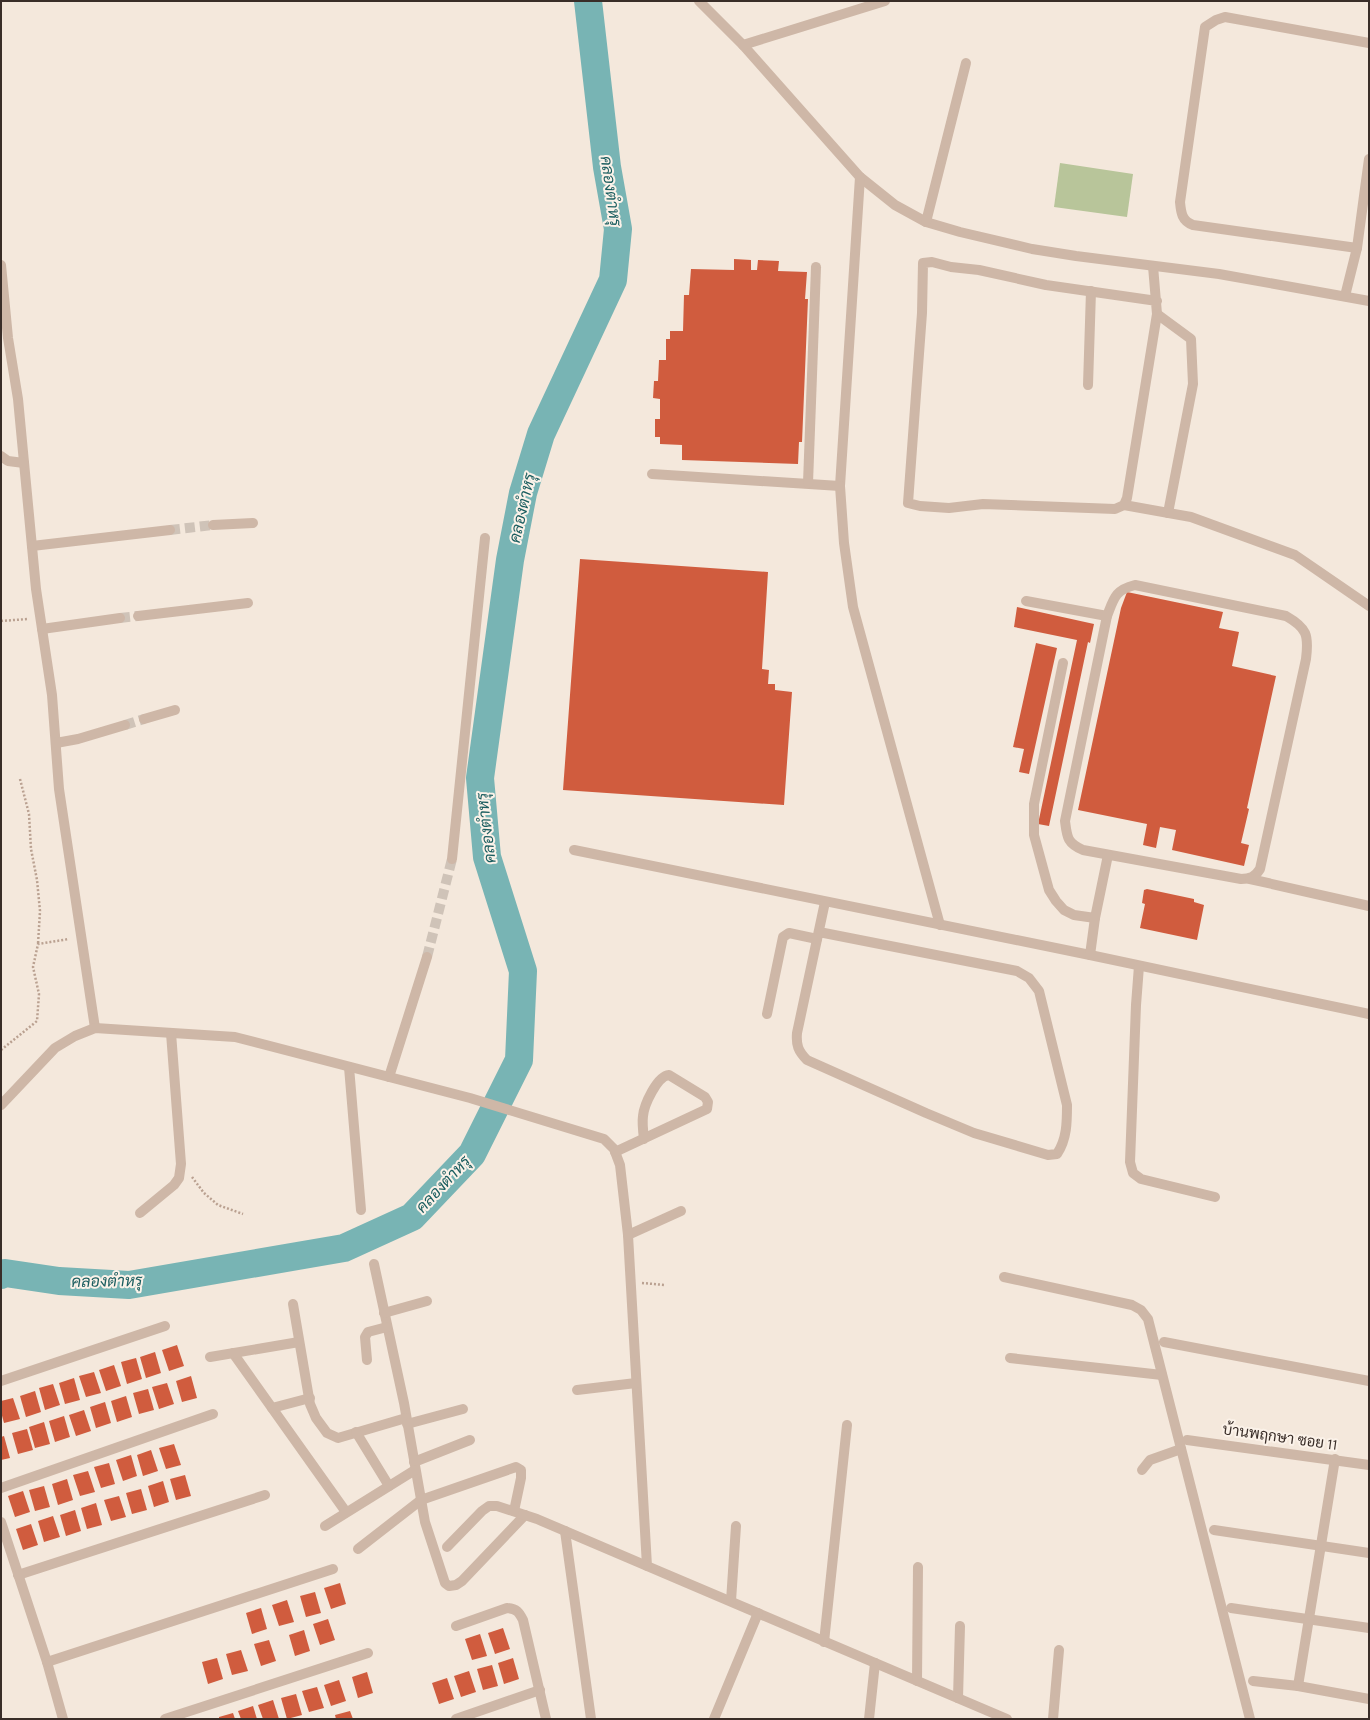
<svg xmlns="http://www.w3.org/2000/svg" width="1370" height="1720" font-family="Karla,Sarabun,sans-serif">
	<style>
		.green { fill: #b8c59a }
		.lines { fill: none; stroke-linecap: round; stroke-linejoin: round }
		.river { stroke: #78b4b4; stroke-width: 28 }
		.building { fill: #d05c3e }
		.minor-tunnel { stroke: #cfc3b8; stroke-width: 10; stroke-dasharray: 10 5; stroke-linecap: butt }
		.path { stroke: #baa191; stroke-width: 2.5; stroke-dasharray: 2 2; stroke-linecap: butt }
		.minor { stroke: #ceb7a7; stroke-width: 10 }
		.labels { text-anchor: middle; dominant-baseline: central; stroke-width: 4; stroke-linejoin: round; paint-order: stroke }
		.street-label { font-size: 15px; fill: #392d28; stroke: #fbf2e9 }
		.water-label { font-size: 16px; font-style: italic; fill: #1a5d5f; stroke: #fbf2e9 }
	</style>
	<rect width="100%" height="100%" fill="#f4e8dc"/>
	<path class="green" d="M 1060,163 L 1133,174 L 1127,217 L 1054,207 Z"/>
	<g class="lines">
		<path class="river" d="M 1,1275 L 5,1273 L 59,1281 L 129,1285 L 344,1248 L 412,1217 L 472,1154 L 519,1060 L 523,971 L 487,857 L 480,778 L 510,560 L 523,493 L 541,434 L 613,280 L 618,229 L 607,167 L 588,1"/>
	</g>
	<g class="building">
		<path d="M 734,259 L 751,260 L 751,270 L 757,270 L 758,260 L 779,261 L 778,271 L 807,272 L 805,299 L 808,299 L 802,442 L 799,442 L 798,464 L 682,460 L 682,445 L 660,444 L 660,437 L 655,437 L 655,419 L 660,419 L 660,399 L 653,398 L 654,381 L 658,381 L 659,360 L 666,360 L 666,339 L 670,339 L 670,331 L 683,331 L 684,295 L 689,295 L 691,269 L 734,270 Z"/>
		<path d="M 580,559 L 768,572 L 762,669 L 769,670 L 768,684 L 775,684 L 775,690 L 792,692 L 784,805 L 563,790 Z"/>
		<path d="M 1127,592 L 1223,612 L 1219,628 L 1239,632 L 1232,666 L 1276,676 L 1247,808 L 1249,809 L 1241,843 L 1249,845 L 1244,866 L 1172,850 L 1176,830 L 1160,827 L 1156,848 L 1143,845 L 1147,824 L 1078,810 L 1121,608 Z"/>
		<path d="M 1017,607 L 1094,624 L 1090,643 L 1088,642 L 1049,826 L 1038,824 L 1077,640 L 1014,627 Z"/>
		<path d="M 1036,643 L 1057,648 L 1029,774 L 1019,772 L 1024,749 L 1013,747 Z"/>
		<path d="M 1147,889 L 1194,899 L 1194,902 L 1204,905 L 1197,940 L 1140,928 L 1145,904 L 1142,903 L 1144,890 Z"/>
		<path d="M 177,1345 L 184,1366 L 169,1371 L 162,1350 Z"/>
		<path d="M 155,1352 L 161,1373 L 146,1378 L 140,1357 Z"/>
		<path d="M 136,1358 L 142,1379 L 127,1384 L 121,1362 Z"/>
		<path d="M 114,1365 L 121,1386 L 106,1391 L 99,1370 Z"/>
		<path d="M 94,1372 L 101,1393 L 86,1397 L 79,1376 Z"/>
		<path d="M 191,1376 L 197,1398 L 182,1402 L 176,1381 Z"/>
		<path d="M 74,1378 L 80,1400 L 65,1404 L 59,1383 Z"/>
		<path d="M 167,1383 L 174,1404 L 159,1409 L 152,1387 Z"/>
		<path d="M 53,1384 L 60,1405 L 45,1410 L 39,1388 Z"/>
		<path d="M 148,1389 L 154,1410 L 139,1414 L 133,1393 Z"/>
		<path d="M 35,1391 L 41,1412 L 26,1417 L 20,1396 Z"/>
		<path d="M 126,1396 L 132,1417 L 117,1422 L 111,1401 Z"/>
		<path d="M 13,1398 L 20,1419 L 4,1423 L 1,1412 L 1,1401 Z"/>
		<path d="M 105,1402 L 111,1423 L 96,1428 L 90,1407 Z"/>
		<path d="M 84,1410 L 91,1431 L 76,1436 L 69,1415 Z"/>
		<path d="M 64,1416 L 70,1437 L 55,1442 L 49,1421 Z"/>
		<path d="M 44,1422 L 50,1444 L 35,1448 L 29,1427 Z"/>
		<path d="M 27,1429 L 33,1450 L 18,1454 L 12,1433 Z"/>
		<path d="M 4,1436 L 10,1458 L 1,1460 L 1,1437 Z"/>
		<path d="M 174,1444 L 181,1465 L 166,1469 L 159,1448 Z"/>
		<path d="M 151,1450 L 158,1471 L 143,1476 L 137,1455 Z"/>
		<path d="M 131,1455 L 137,1476 L 123,1481 L 116,1460 Z"/>
		<path d="M 109,1463 L 115,1484 L 101,1488 L 94,1467 Z"/>
		<path d="M 88,1471 L 95,1492 L 80,1496 L 73,1475 Z"/>
		<path d="M 185,1475 L 191,1496 L 176,1500 L 170,1479 Z"/>
		<path d="M 67,1479 L 73,1500 L 58,1505 L 52,1484 Z"/>
		<path d="M 163,1481 L 169,1502 L 154,1507 L 148,1486 Z"/>
		<path d="M 44,1486 L 50,1507 L 35,1511 L 29,1490 Z"/>
		<path d="M 141,1489 L 147,1510 L 132,1514 L 126,1493 Z"/>
		<path d="M 23,1491 L 30,1512 L 15,1517 L 8,1496 Z"/>
		<path d="M 119,1496 L 126,1517 L 111,1521 L 104,1500 Z"/>
		<path d="M 96,1503 L 102,1525 L 87,1529 L 81,1508 Z"/>
		<path d="M 75,1510 L 81,1531 L 66,1536 L 60,1515 Z"/>
		<path d="M 53,1516 L 60,1537 L 44,1542 L 38,1521 Z"/>
		<path d="M 31,1524 L 38,1545 L 23,1550 L 16,1529 Z"/>
		<path d="M 340,1583 L 346,1604 L 331,1609 L 324,1588 Z"/>
		<path d="M 315,1592 L 321,1613 L 306,1617 L 300,1596 Z"/>
		<path d="M 287,1600 L 294,1622 L 279,1626 L 272,1605 Z"/>
		<path d="M 261,1608 L 267,1629 L 252,1634 L 246,1613 Z"/>
		<path d="M 328,1619 L 335,1640 L 320,1645 L 313,1624 Z"/>
		<path d="M 503,1628 L 510,1649 L 495,1654 L 488,1633 Z"/>
		<path d="M 304,1630 L 310,1651 L 295,1656 L 289,1635 Z"/>
		<path d="M 480,1634 L 487,1656 L 472,1660 L 465,1639 Z"/>
		<path d="M 269,1640 L 276,1661 L 261,1666 L 254,1644 Z"/>
		<path d="M 241,1650 L 248,1671 L 232,1675 L 226,1654 Z"/>
		<path d="M 217,1658 L 223,1679 L 208,1684 L 202,1662 Z"/>
		<path d="M 513,1658 L 519,1679 L 504,1684 L 498,1663 Z"/>
		<path d="M 492,1665 L 498,1686 L 483,1690 L 477,1669 Z"/>
		<path d="M 469,1671 L 476,1692 L 461,1697 L 454,1676 Z"/>
		<path d="M 367,1672 L 373,1693 L 358,1698 L 352,1677 Z"/>
		<path d="M 447,1678 L 454,1699 L 439,1704 L 432,1683 Z"/>
		<path d="M 339,1680 L 346,1701 L 331,1706 L 324,1685 Z"/>
		<path d="M 317,1687 L 324,1708 L 309,1712 L 302,1691 Z"/>
		<path d="M 296,1694 L 302,1715 L 287,1719 L 281,1698 Z"/>
		<path d="M 273,1700 L 279,1719 L 263,1719 L 258,1705 Z"/>
		<path d="M 253,1706 L 257,1719 L 241,1719 L 238,1711 Z"/>
		<path d="M 350,1711 L 353,1719 L 336,1719 L 335,1715 Z"/>
		<path d="M 233,1713 L 235,1719 L 219,1719 L 219,1717 Z"/>
	</g>
	<g class="lines">
		<g class="minor-tunnel">
			<path d="M 170,530 L 213,525"/>
			<path d="M 120,618 L 138,616"/>
			<path d="M 125,725 L 144,719"/>
			<path d="M 427,957 L 452,859"/>
		</g>
		<g class="path">
			<path d="M 1,621 L 28,619"/>
			<path d="M 20,779 L 29,814 L 31,849 L 37,880 L 40,911 L 38,944"/>
			<path d="M 1,1050 L 37,1021 L 39,994 L 33,967 L 38,944 L 69,939"/>
			<path d="M 192,1177 L 204,1193 L 218,1205 L 243,1214"/>
			<path d="M 642,1283 L 665,1285"/>
		</g>
		<g class="minor">
			<path d="M 699,1 L 743,45 L 860,177 L 895,205 L 926,222 L 960,232 L 1032,249 L 1076,256 L 1219,274 L 1369,301"/>
			<path d="M 743,45 L 885,1"/>
			<path d="M 860,177 L 840,486 L 844,543 L 853,607 L 940,925"/>
			<path d="M 926,222 L 966,63"/>
			<path d="M 1357,248 L 1193,225 C 1182,221 1181,213 1180,202 L 1205,27 L 1216,20 L 1225,17 L 1369,43"/>
			<path d="M 1,265 L 8,338 L 18,399 L 36,589 L 52,695 L 59,789 L 95,1028"/>
			<path d="M 1153,266 L 1157,314 L 1127,498 L 1124,505 L 1115,509 L 983,504 L 949,508 L 920,506 L 908,503 L 922,313 L 923,263 L 932,262 L 951,267 L 979,270 L 1046,285 L 1157,301"/>
			<path d="M 1345,296 L 1357,248 L 1369,159"/>
			<path d="M 1157,314 L 1191,339 L 1193,384 L 1168,513"/>
			<path d="M 1088,385 L 1091,291"/>
			<path d="M 1,456 L 8,461 L 24,463"/>
			<path d="M 652,474 L 840,486"/>
			<path d="M 808,483 L 816,267"/>
			<path d="M 1124,505 L 1191,517 L 1295,555 L 1369,606"/>
			<path d="M 213,525 L 253,523"/>
			<path d="M 32,546 L 170,530"/>
			<path d="M 1135,585 L 1286,616 C 1307,628 1309,635 1306,659 L 1260,869 C 1255,877 1250,879 1241,879 L 1083,850 C 1067,843 1067,837 1065,821 L 1107,616 C 1114,598 1115,590 1135,585 Z"/>
			<path d="M 1026,601 L 1107,616"/>
			<path d="M 138,616 L 248,603"/>
			<path d="M 42,629 L 120,618"/>
			<path d="M 1063,663 L 1034,804 L 1034,835 L 1049,890 L 1056,901 L 1064,910 L 1074,915 L 1095,918"/>
			<path d="M 144,719 L 175,710"/>
			<path d="M 56,743 L 78,739 L 125,725"/>
			<path d="M 574,850 L 1090,955 L 1369,1014"/>
			<path d="M 452,859 L 485,538"/>
			<path d="M 1250,879 L 1369,906"/>
			<path d="M 819,932 L 1017,971 L 1029,978 L 1039,991 L 1067,1105 C 1067,1122 1067,1139 1057,1154 L 1048,1155 L 974,1133 L 926,1113 L 807,1060 C 798,1051 796,1045 797,1033 L 825,902"/>
			<path d="M 1090,955 L 1095,918 L 1108,855"/>
			<path d="M 1139,966 L 1136,1005 L 1130,1162 L 1133,1173 L 1141,1179 L 1215,1197"/>
			<path d="M 767,1014 L 783,937 L 789,933 L 817,939"/>
			<path d="M 349,1067 L 361,1210"/>
			<path d="M 389,1077 L 427,957"/>
			<path d="M 1,1105 L 55,1048 L 75,1036 L 95,1028 L 235,1037 L 470,1098 L 604,1139 L 614,1149 L 620,1165 L 628,1235 L 647,1566 L 1007,1719"/>
			<path d="M 615,1152 L 707,1109 L 708,1102 L 705,1097 L 669,1075 C 657,1076 644,1105 643,1116 C 642,1123 643,1131 644,1139"/>
			<path d="M 140,1213 L 174,1185 L 179,1178 L 181,1164 L 171,1033"/>
			<path d="M 628,1235 L 681,1211"/>
			<path d="M 374,1264 L 404,1403 L 425,1522 L 445,1583 L 449,1586 L 456,1585 L 462,1581 L 525,1515"/>
			<path d="M 1004,1277 L 1132,1305 L 1141,1310 L 1148,1319 L 1250,1719"/>
			<path d="M 293,1304 L 310,1404 L 316,1418 L 327,1433 L 338,1438 L 406,1418"/>
			<path d="M 384,1313 L 427,1301"/>
			<path d="M 1164,1342 L 1369,1381"/>
			<path d="M 233,1353 L 346,1512"/>
			<path d="M 210,1357 L 299,1342"/>
			<path d="M 1010,1358 L 1162,1375"/>
			<path d="M 367,1360 L 365,1337 L 368,1332 L 387,1327"/>
			<path d="M 1,1381 L 165,1326"/>
			<path d="M 577,1390 L 636,1383"/>
			<path d="M 272,1408 L 310,1398"/>
			<path d="M 407,1424 L 463,1409"/>
			<path d="M 356,1432 L 389,1486"/>
			<path d="M 1187,1440 L 1369,1465"/>
			<path d="M 414,1462 L 470,1440"/>
			<path d="M 1142,1470 L 1150,1460 L 1181,1449"/>
			<path d="M 1,1488 L 213,1414"/>
			<path d="M 1,1522 L 47,1662 L 63,1719"/>
			<path d="M 325,1526 L 415,1470"/>
			<path d="M 1214,1530 L 1369,1553"/>
			<path d="M 565,1531 L 591,1719"/>
			<path d="M 447,1547 L 482,1511 L 489,1506 L 497,1506 L 537,1519 L 647,1566"/>
			<path d="M 358,1549 L 421,1500 L 516,1467 L 521,1470 L 521,1478 L 514,1511"/>
			<path d="M 18,1575 L 265,1495"/>
			<path d="M 731,1601 L 736,1526"/>
			<path d="M 1231,1608 L 1369,1628"/>
			<path d="M 456,1626 L 507,1608 C 517,1609 519,1612 523,1620 L 546,1719"/>
			<path d="M 824,1642 L 847,1425"/>
			<path d="M 47,1662 L 333,1569"/>
			<path d="M 917,1681 L 918,1567"/>
			<path d="M 1253,1681 L 1298,1686 L 1369,1699"/>
			<path d="M 1298,1686 L 1335,1459"/>
			<path d="M 958,1698 L 960,1626"/>
			<path d="M 165,1719 L 368,1653"/>
			<path d="M 456,1719 L 540,1690"/>
			<path d="M 714,1719 L 758,1613"/>
			<path d="M 869,1719 L 875,1663"/>
			<path d="M 1053,1719 L 1059,1650"/>
		</g>
	</g>
	<g class="labels">
		<g class="street-label">
			<text transform="translate(1280 1437) rotate(8)">บ้านพฤกษา ซอย 11</text>
		</g>
		<g class="water-label">
			<text transform="translate(611 191) rotate(82)">คลองตำหรุ</text>
			<text transform="translate(522 508) rotate(-77)">คลองตำหรุ</text>
			<text transform="translate(486 828) rotate(-97)">คลองตำหรุ</text>
			<text transform="translate(443 1184) rotate(-47)">คลองตำหรุ</text>
			<text transform="translate(107 1281) rotate(-1)">คลองตำหรุ</text>
		</g>
	</g>
	<rect width="1370" height="1720" fill="none" stroke="#392d28" stroke-width="4"/>
</svg>
